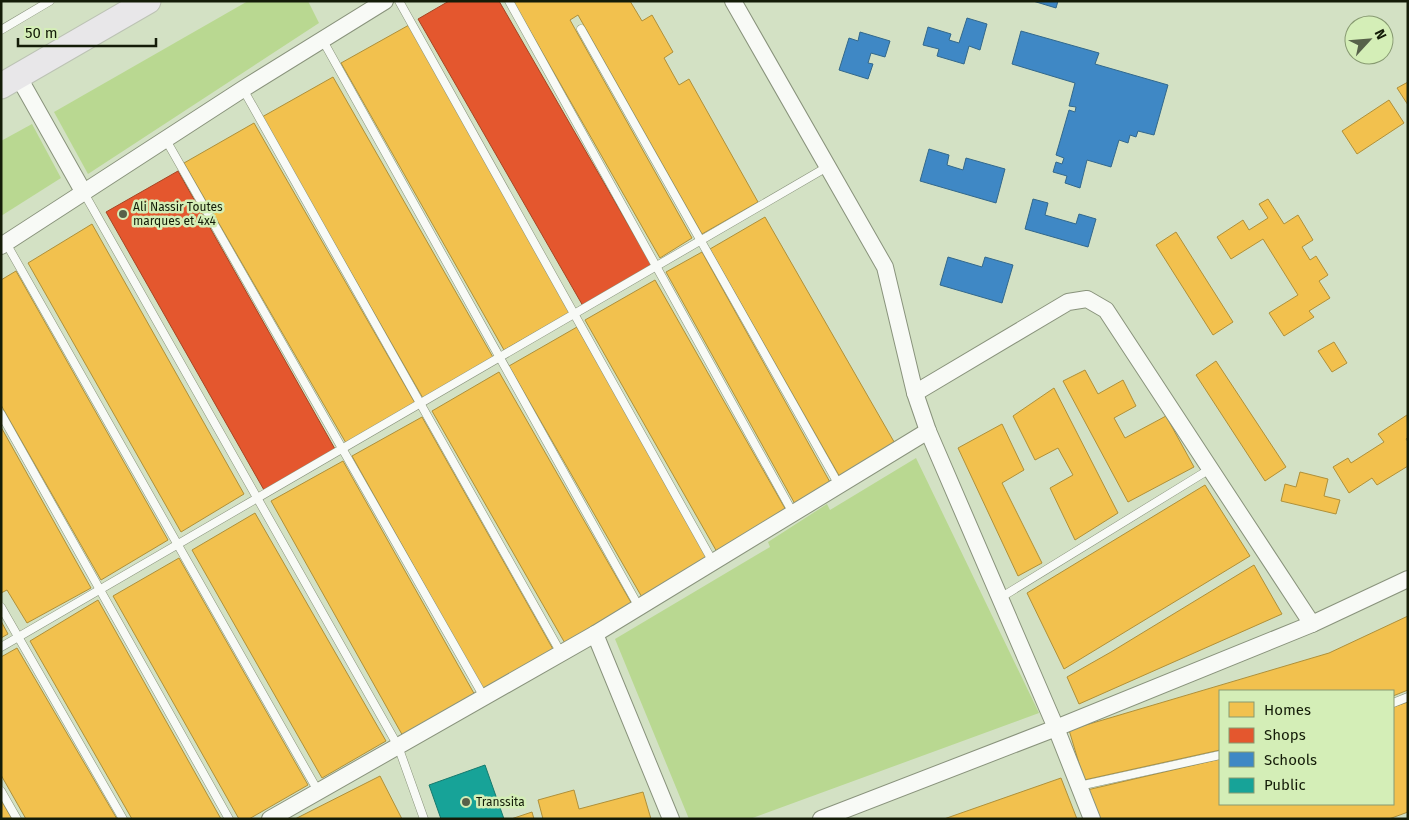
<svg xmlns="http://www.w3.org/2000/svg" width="1409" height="820" font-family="'Fira Sans',sans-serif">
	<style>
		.green { fill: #b9d891 }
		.homes { fill: #f2c14e; stroke: #af9039 }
		.shops { fill: #e4572e; stroke: #a64523 }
		.schools { fill: #3f88c5; stroke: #32688c }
		.public { fill: #17a398; stroke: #167a6d }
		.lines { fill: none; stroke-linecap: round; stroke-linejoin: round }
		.lane-casing { stroke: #89937c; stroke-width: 9 }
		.street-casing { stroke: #89937c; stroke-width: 18 }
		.primary-casing { stroke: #bcc3b4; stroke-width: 27 }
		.lane { stroke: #f8faf6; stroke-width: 8 }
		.street { stroke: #f8faf6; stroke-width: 16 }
		.primary { stroke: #e8e7e9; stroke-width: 25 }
		.poi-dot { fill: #57614a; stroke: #d4eeb7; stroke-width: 2 }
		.labels { text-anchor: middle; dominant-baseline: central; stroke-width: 5; stroke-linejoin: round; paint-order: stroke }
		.poi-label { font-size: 12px; fill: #141c08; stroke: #d4eeb7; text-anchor: start }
	</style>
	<rect width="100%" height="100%" fill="#d3e1c4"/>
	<g class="green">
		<path d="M 248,1 L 308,1 L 319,23 L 88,174 L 54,112 Z"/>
		<path d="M 32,124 L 61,178 L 1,216 L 1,141 Z"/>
		<path d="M 916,458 L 1039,713 L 750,819 L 689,819 L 615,639 L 770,547 L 768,542 L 827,504 L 830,510 Z"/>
	</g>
	<g class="homes">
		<path d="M 513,1 L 630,1 L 642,21 L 652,15 L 673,52 L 664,58 L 679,85 L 689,79 L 758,202 L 702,234 L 578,15 L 570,20 L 692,238 L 660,258 Z"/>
		<path d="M 409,25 L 571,312 L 504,350 L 341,63 Z"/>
		<path d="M 333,77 L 494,359 L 424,400 L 262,117 Z"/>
		<path d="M 1408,82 L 1408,105 L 1397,88 Z"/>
		<path d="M 1389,100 L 1404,123 L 1357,154 L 1342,131 Z"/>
		<path d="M 254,123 L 415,403 L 346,443 L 184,163 Z"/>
		<path d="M 1268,199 L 1284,224 L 1298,215 L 1313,240 L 1302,247 L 1310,260 L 1316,256 L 1328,275 L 1319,281 L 1330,298 L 1309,311 L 1314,317 L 1284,336 L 1269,313 L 1298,295 L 1263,239 L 1231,259 L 1217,237 L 1243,220 L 1249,230 L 1268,218 L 1259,204 Z"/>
		<path d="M 765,217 L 897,447 L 841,479 L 710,249 Z"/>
		<path d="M 92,224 L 244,494 L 181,532 L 28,263 Z"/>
		<path d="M 1176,232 L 1233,322 L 1213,335 L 1156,245 Z"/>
		<path d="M 702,252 L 831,484 L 795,504 L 666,272 Z"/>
		<path d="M 16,271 L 168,540 L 101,580 L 1,405 L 1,280 Z"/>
		<path d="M 655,280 L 787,512 L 717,552 L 585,320 Z"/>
		<path d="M 577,327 L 711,560 L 643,599 L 509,366 Z"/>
		<path d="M 1334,342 L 1347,363 L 1332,372 L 1318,351 Z"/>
		<path d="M 1216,361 L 1286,467 L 1265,481 L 1196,375 Z"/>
		<path d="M 1085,370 L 1098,394 L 1123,380 L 1136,406 L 1114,418 L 1125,438 L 1166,416 L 1194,467 L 1128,502 L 1063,381 Z"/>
		<path d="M 499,372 L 633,606 L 566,645 L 432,411 Z"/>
		<path d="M 1054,388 L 1118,513 L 1075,540 L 1050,488 L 1073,475 L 1058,448 L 1035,460 L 1013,416 Z"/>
		<path d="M 1407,415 L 1408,437 L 1406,439 L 1408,442 L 1408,466 L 1377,485 L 1372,478 L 1349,493 L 1333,467 L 1348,458 L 1351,463 L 1384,442 L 1378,434 Z"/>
		<path d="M 422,417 L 554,651 L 484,691 L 352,456 Z"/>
		<path d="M 1002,424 L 1024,470 L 1002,483 L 1042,563 L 1018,576 L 958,448 Z"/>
		<path d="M 1,427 L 91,588 L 27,623 L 7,590 L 1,593 Z"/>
		<path d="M 343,461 L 476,697 L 404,738 L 271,501 Z"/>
		<path d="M 1300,472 L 1328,479 L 1324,496 L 1340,500 L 1336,514 L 1281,501 L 1285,484 L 1296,487 Z"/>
		<path d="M 1205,485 L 1250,556 L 1064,669 L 1027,593 Z"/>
		<path d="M 255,513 L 386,741 L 322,778 L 192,550 Z"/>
		<path d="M 179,558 L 308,785 L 249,819 L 239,819 L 113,596 Z"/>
		<path d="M 1254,565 L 1282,614 L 1079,704 L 1067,677 L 1111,652 Z"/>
		<path d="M 98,600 L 221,819 L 132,819 L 30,641 Z"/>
		<path d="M 1408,616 L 1408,690 L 1393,696 L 1393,691 L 1220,691 L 1220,750 L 1084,780 L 1069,730 L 1329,653 Z"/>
		<path d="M 1,621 L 8,634 L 1,638 Z"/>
		<path d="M 17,648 L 117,819 L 26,819 L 1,775 L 1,657 Z"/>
		<path d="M 1408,702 L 1408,812 L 1389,819 L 1097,819 L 1087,790 L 1220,759 L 1220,804 L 1393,804 L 1393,707 Z"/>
		<path d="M 380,776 L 402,819 L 295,819 Z"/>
		<path d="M 1061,778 L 1077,819 L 944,819 Z"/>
		<path d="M 574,790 L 579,809 L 643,792 L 651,819 L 543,819 L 538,800 Z"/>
		<path d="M 1,800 L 12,819 L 1,819 Z"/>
		<path d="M 532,812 L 534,819 L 511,819 Z"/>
	</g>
	<g class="shops">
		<path d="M 449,1 L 499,1 L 652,266 L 583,306 L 418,19 Z"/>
		<path d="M 178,171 L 335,449 L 264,490 L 106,212 Z"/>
	</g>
	<g class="schools">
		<path d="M 1033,1 L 1058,1 L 1056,8 Z"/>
		<path d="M 967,18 L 987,24 L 980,50 L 969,46 L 964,64 L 937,56 L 939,49 L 923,45 L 928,27 L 951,34 L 949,40 L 959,43 Z"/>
		<path d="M 1021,31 L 1099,53 L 1095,64 L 1168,85 L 1154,135 L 1138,131 L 1136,137 L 1130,135 L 1128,143 L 1119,140 L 1111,167 L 1087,160 L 1080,188 L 1065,183 L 1067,176 L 1053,172 L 1056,162 L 1062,164 L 1064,158 L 1056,155 L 1069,110 L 1075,112 L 1076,107 L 1069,106 L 1075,83 L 1012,64 Z"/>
		<path d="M 860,32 L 890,41 L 885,57 L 871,53 L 868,63 L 873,64 L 868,79 L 839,70 L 849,38 L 858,41 Z"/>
		<path d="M 929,149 L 949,155 L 947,165 L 963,170 L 966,158 L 1005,169 L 996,203 L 920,181 Z"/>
		<path d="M 1033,199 L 1048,203 L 1045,215 L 1076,224 L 1079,214 L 1096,219 L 1088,247 L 1025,229 Z"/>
		<path d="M 948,257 L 982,267 L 985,257 L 1013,265 L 1002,303 L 940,285 Z"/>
	</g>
	<path class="public" d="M 485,765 L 504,819 L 441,819 L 429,785 Z"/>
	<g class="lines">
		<defs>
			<g id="lane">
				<path d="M 399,1 L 713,562"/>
				<path d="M 509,1 L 793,513"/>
				<path d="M 581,29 L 839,485"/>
				<path d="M 1,30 L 50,1"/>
				<path d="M 322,39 L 639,607"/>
				<path d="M 243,89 L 561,653"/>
				<path d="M 166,140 L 484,697"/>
				<path d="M 84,193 L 398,746 L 424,819"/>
				<path d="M 6,243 L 318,791"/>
				<path d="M 1,414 L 229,819"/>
				<path d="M 1000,598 L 1210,469"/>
				<path d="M 1,607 L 123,819"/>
				<path d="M 1,647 L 827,167"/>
				<path d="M 1393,703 L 1408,697"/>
				<path d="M 1079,786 L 1220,755"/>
				<path d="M 1,791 L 17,819"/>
			</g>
			<g id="street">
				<path d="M 733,1 L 885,267 L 915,393 L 928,431 L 1056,728 L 1092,819"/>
				<path d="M 18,76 L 84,193"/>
				<path d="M 1,246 L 243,89 L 385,1"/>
				<path d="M 915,393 L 1068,302 L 1087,299 L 1106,310 L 1312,624"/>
				<path d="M 595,634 L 671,819"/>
				<path d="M 270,819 L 595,634 L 928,431"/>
				<path d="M 821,819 L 1056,728 L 1312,624 L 1408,579"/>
			</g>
			<path id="primary" d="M 1,86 L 148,1"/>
		</defs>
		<use href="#lane" class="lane-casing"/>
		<use href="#street" class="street-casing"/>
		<use href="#primary" class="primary-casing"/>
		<use href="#lane" class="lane"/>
		<use href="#street" class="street"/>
		<use href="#primary" class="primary"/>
	</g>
	<g class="poi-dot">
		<circle cx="123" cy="214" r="5"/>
		<circle cx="466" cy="802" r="5"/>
	</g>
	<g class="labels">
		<g class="poi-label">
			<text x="133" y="207">Ali Nassir Toutes<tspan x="133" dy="14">marques et 4x4</tspan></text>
			<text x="476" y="802">Transsita</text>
		</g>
	</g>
	<rect width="1409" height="820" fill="none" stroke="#141c08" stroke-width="5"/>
	<rect x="1219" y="690" width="175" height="115" fill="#d4eeb7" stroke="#879a71"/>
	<rect x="1229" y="702" width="25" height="15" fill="#f2c14e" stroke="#879a71"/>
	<text x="1264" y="715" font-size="15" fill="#141c08">Homes</text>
	<rect x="1229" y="728" width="25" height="15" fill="#e4572e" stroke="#879a71"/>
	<text x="1264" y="740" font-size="15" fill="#141c08">Shops</text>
	<rect x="1229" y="752" width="25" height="15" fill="#3f88c5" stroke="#879a71"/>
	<text x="1264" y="765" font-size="15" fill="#141c08">Schools</text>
	<rect x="1229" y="778" width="25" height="15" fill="#17a398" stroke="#879a71"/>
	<text x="1264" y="790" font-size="15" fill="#141c08">Public</text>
	<g transform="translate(1369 40) rotate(64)"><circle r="24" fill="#d4eeb7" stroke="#879a71"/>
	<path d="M0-4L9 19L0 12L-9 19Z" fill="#57614a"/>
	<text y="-8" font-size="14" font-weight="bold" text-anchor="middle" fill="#141c08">N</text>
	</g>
	<path d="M18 38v8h138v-8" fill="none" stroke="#141c08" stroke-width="2.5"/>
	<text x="25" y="38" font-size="15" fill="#141c08" stroke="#d4eeb7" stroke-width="4" paint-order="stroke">50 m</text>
</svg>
